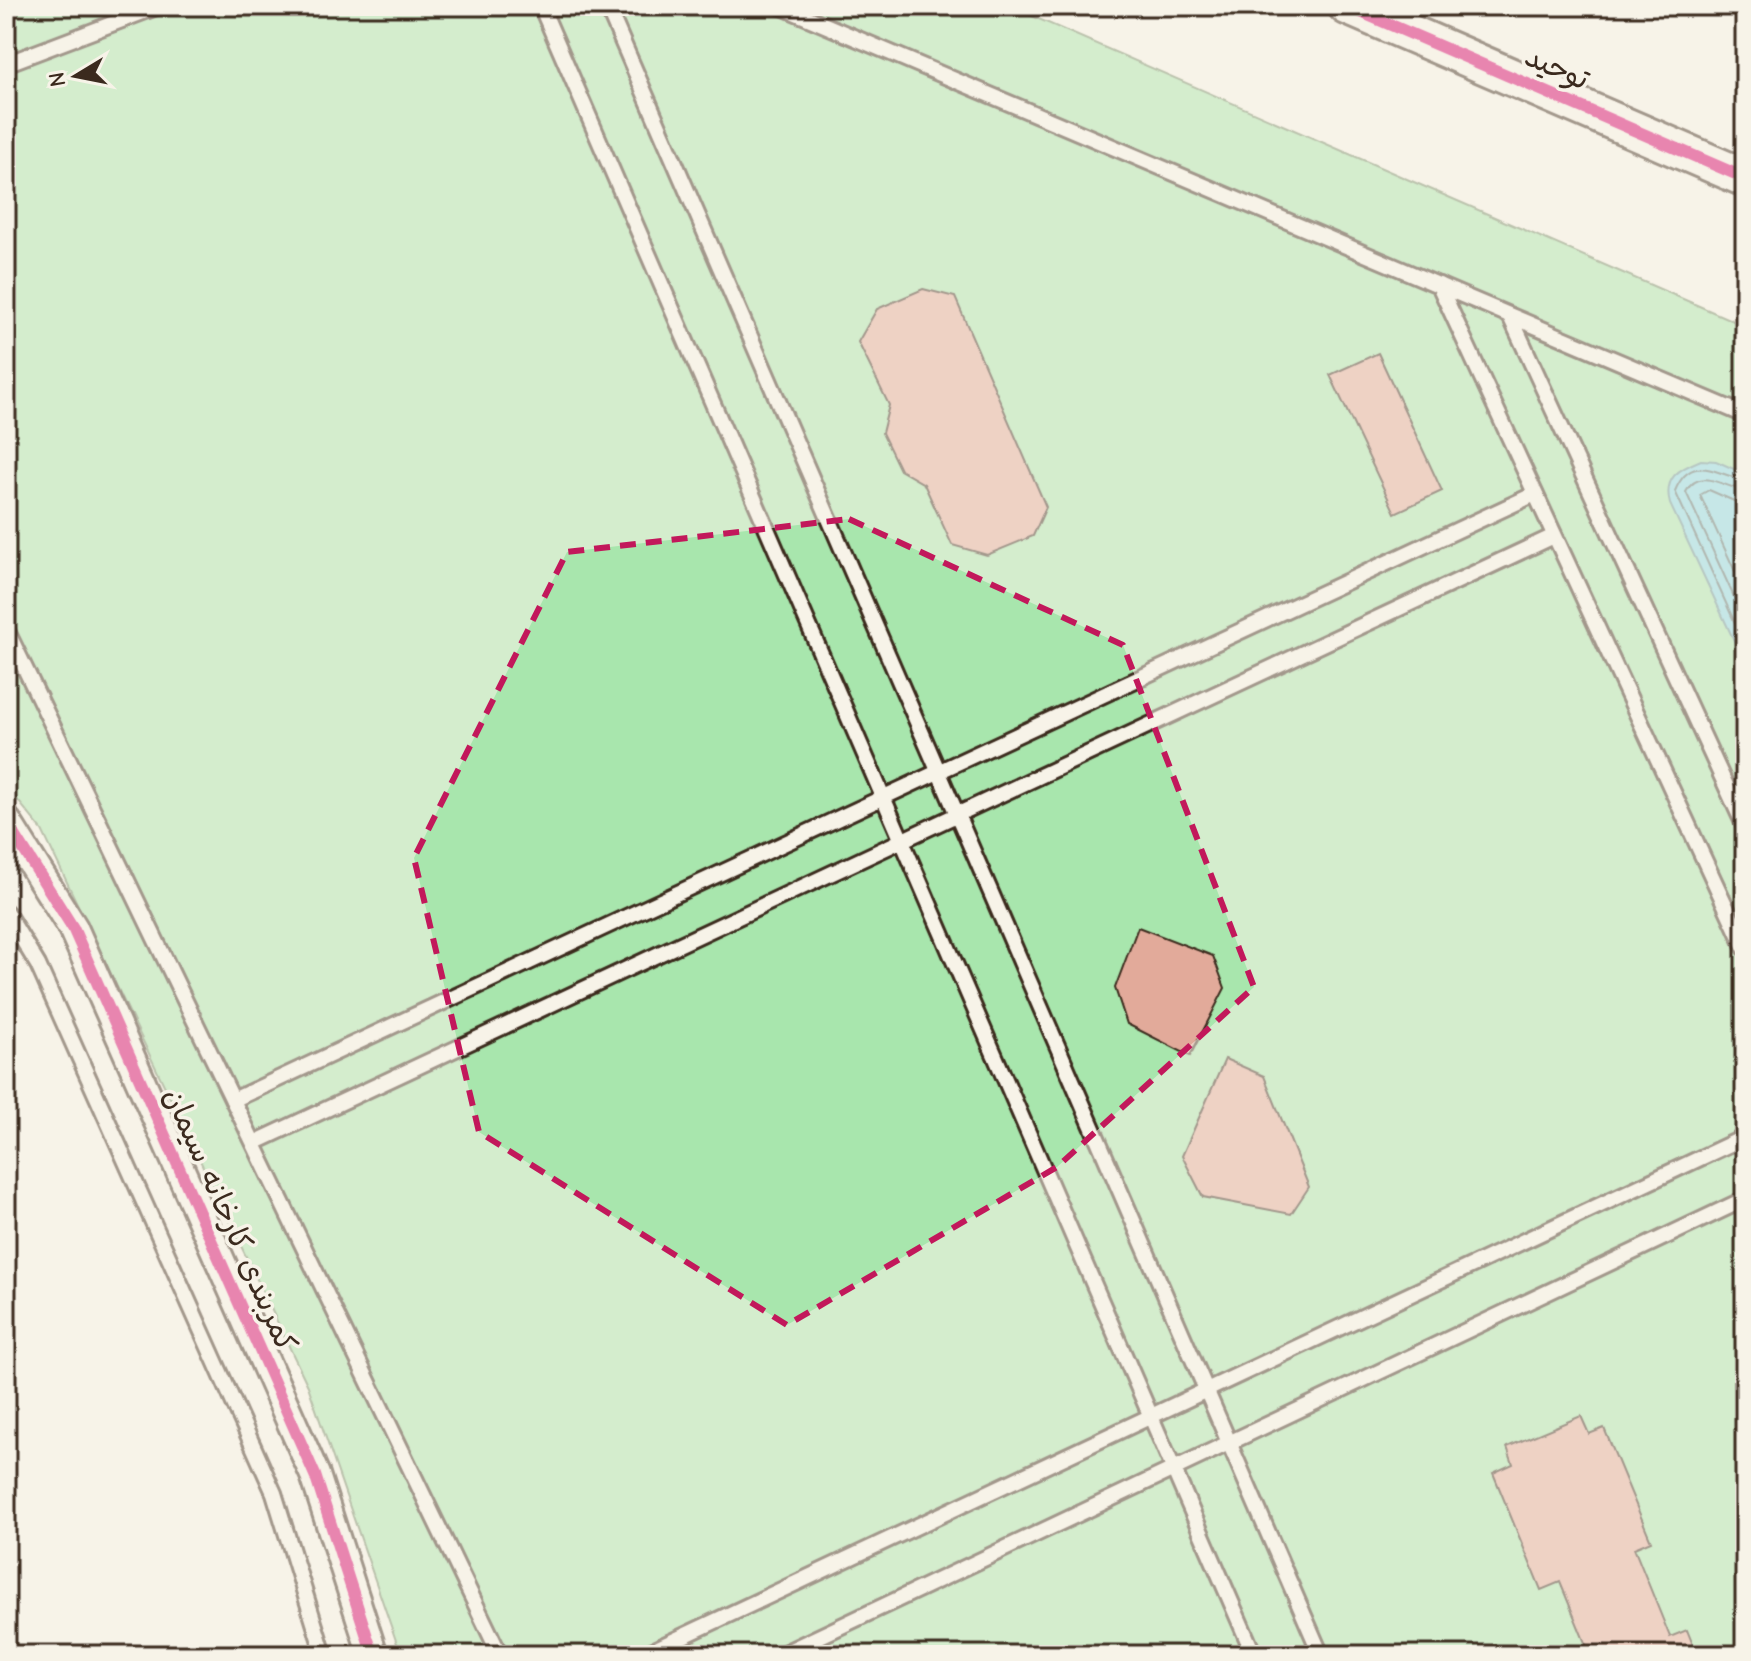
<svg xmlns="http://www.w3.org/2000/svg" width="1751" height="1661" font-family="'Comic Neue','Playpen Sans Arabic',sans-serif">
	<style>
		.green { fill: #a8e6ad; stroke: #728866; stroke-width: 2 }
		.water { fill: #8adae6; stroke: #6a9496; stroke-width: 2 }
		.lines { fill: none; stroke-linecap: round; stroke-linejoin: round }
		.shore { stroke: #5b706e; stroke-width: 2 }
		.building { fill: #e2aa9a; stroke: #3b2a1e; stroke-width: 2 }
		.service-casing { stroke: #3b2a1e; stroke-width: 20 }
		.minor-casing { stroke: #3b2a1e; stroke-width: 34 }
		.tertiary-casing { stroke: #3b2a1e; stroke-width: 42 }
		.service { stroke: #f7f3e8; stroke-width: 14 }
		.minor { stroke: #f7f3e8; stroke-width: 28 }
		.tertiary { stroke: #f7f3e8; stroke-width: 36 }
		.cycleway-casing { stroke: #f7f3e8; stroke-width: 17 }
		.cycleway { stroke: #d6006c; stroke-width: 12 }
		.marked { fill: none; stroke: #c2185b; stroke-width: 6; stroke-dasharray: 16 10; stroke-linejoin: round }
		.labels { text-anchor: middle; dominant-baseline: central; stroke-width: 7; stroke-linejoin: round; paint-order: stroke }
		.street-label { font-size: 30px; fill: #3b2a1e; stroke: #f7f3e8 }
	</style>
	<rect width="100%" height="100%" fill="#f7f3e8"/>
	<filter id="ink" filterUnits="userSpaceOnUse"><feTurbulence type="fractalNoise" baseFrequency=".0125" numOctaves="2"/><feDisplacementMap in="SourceGraphic" scale="16" xChannelSelector="R" yChannelSelector="G"/><feConvolveMatrix kernelMatrix="1 2 1 2 8 2 1 2 1" color-interpolation-filters="sRGB"/></filter>
	<g filter="url(#ink)">
		<path class="green" d="M 6,6 L 1009,6 L 1745,326 L 1745,1655 L 401,1655 L 308,1386 L 42,830 L 6,786 Z"/>
		<path class="water" d="M 1701,460 L 1716,461 L 1745,474 L 1745,664 L 1670,504 C 1663,477 1679,469 1701,460 Z"/>
		<g class="lines">
			<g class="shore">
				<path d="M 1745,480 C 1720,477 1692,450 1675,491 L 1745,645"/>
				<path d="M 1745,490 C 1725,489 1700,465 1686,492 L 1745,621"/>
				<path d="M 1745,503 L 1734,501 L 1709,490 L 1700,495 L 1745,593"/>
			</g>
		</g>
		<g class="building">
			<path d="M 923,289 L 955,297 L 1046,507 L 1033,536 L 987,555 L 952,545 L 924,484 L 900,470 L 882,433 L 889,405 L 858,342 L 877,309 Z"/>
			<path d="M 1378,353 L 1442,491 L 1395,513 L 1330,375 Z"/>
			<path d="M 1138,927 L 1213,956 L 1225,988 L 1190,1056 L 1127,1024 L 1115,988 Z"/>
			<path d="M 1225,1059 L 1264,1076 L 1309,1187 L 1291,1214 L 1203,1197 L 1182,1156 Z"/>
			<path d="M 1581,1416 L 1589,1434 L 1604,1428 L 1651,1541 L 1634,1548 L 1670,1637 L 1687,1630 L 1697,1655 L 1590,1655 L 1560,1582 L 1541,1590 L 1493,1473 L 1513,1464 L 1507,1447 Z"/>
		</g>
		<g class="lines">
			<defs>
				<g id="service">
					<path d="M 541,6 L 1254,1655"/>
					<path d="M 607,6 L 1321,1655"/>
					<path d="M 780,6 L 1745,415"/>
					<path d="M 6,64 L 159,6"/>
					<path d="M 1439,285 L 1745,948"/>
					<path d="M 1510,316 L 1745,827"/>
					<path d="M 6,629 L 500,1655"/>
					<path d="M 6,912 L 38,965 L 274,1493 L 324,1655"/>
					<path d="M 233,1100 L 1535,494"/>
					<path d="M 254,1143 L 1554,536"/>
					<path d="M 643,1655 L 1745,1137"/>
					<path d="M 780,1655 L 1745,1199"/>
				</g>
				<path id="minor" d="M 6,821 L 73,928 L 315,1475 L 373,1655"/>
				<path id="tertiary" d="M 1347,6 L 1745,178"/>
			</defs>
			<use href="#service" class="service-casing"/>
			<use href="#minor" class="minor-casing"/>
			<use href="#tertiary" class="tertiary-casing"/>
			<use href="#service" class="service"/>
			<use href="#minor" class="minor"/>
			<use href="#tertiary" class="tertiary"/>
			<defs>
				<g id="cycleway">
					<path d="M 1347,6 L 1745,178"/>
					<path d="M 6,821 L 73,928 L 315,1475 L 373,1655"/>
				</g>
			</defs>
			<use href="#cycleway" class="cycleway-casing"/>
			<use href="#cycleway" class="cycleway"/>
		</g>
	</g>
	<path d="M0 0H1751V1661H0ZM 849,519 L 1123,645 L 1254,987 L 1057,1167 L 787,1325 L 479,1132 L 414,858 L 567,552 Z" fill="#f7f3e8" fill-opacity=".55" fill-rule="evenodd"/>
	<path class="marked" d="M 849,519 L 1123,645 L 1254,987 L 1057,1167 L 787,1325 L 479,1132 L 414,858 L 567,552 Z"/>
	<g class="labels">
		<g class="street-label">
			<text transform="translate(1557 68) rotate(24)">توحید</text>
			<text transform="translate(230 1220) rotate(66)">کمربندی کارخانه سیمان</text>
		</g>
	</g>
	<rect width="1751" height="1661" fill="none" stroke="#f7f3e8" stroke-width="32"/>
	<rect x="16" y="16" width="1719" height="1629" fill="none" stroke="#3b2a1e" stroke-width="3" filter="url(#ink)"/>
	<g transform="translate(76 76) rotate(260)" stroke="#f7f3e8" stroke-width="6" paint-order="stroke">
	<path d="M0-6L14 30L0 20L-14 30Z" fill="#3b2a1e"/>
	<text y="-12" font-size="22" font-weight="bold" text-anchor="middle" fill="#3b2a1e">N</text>
	</g>
</svg>
